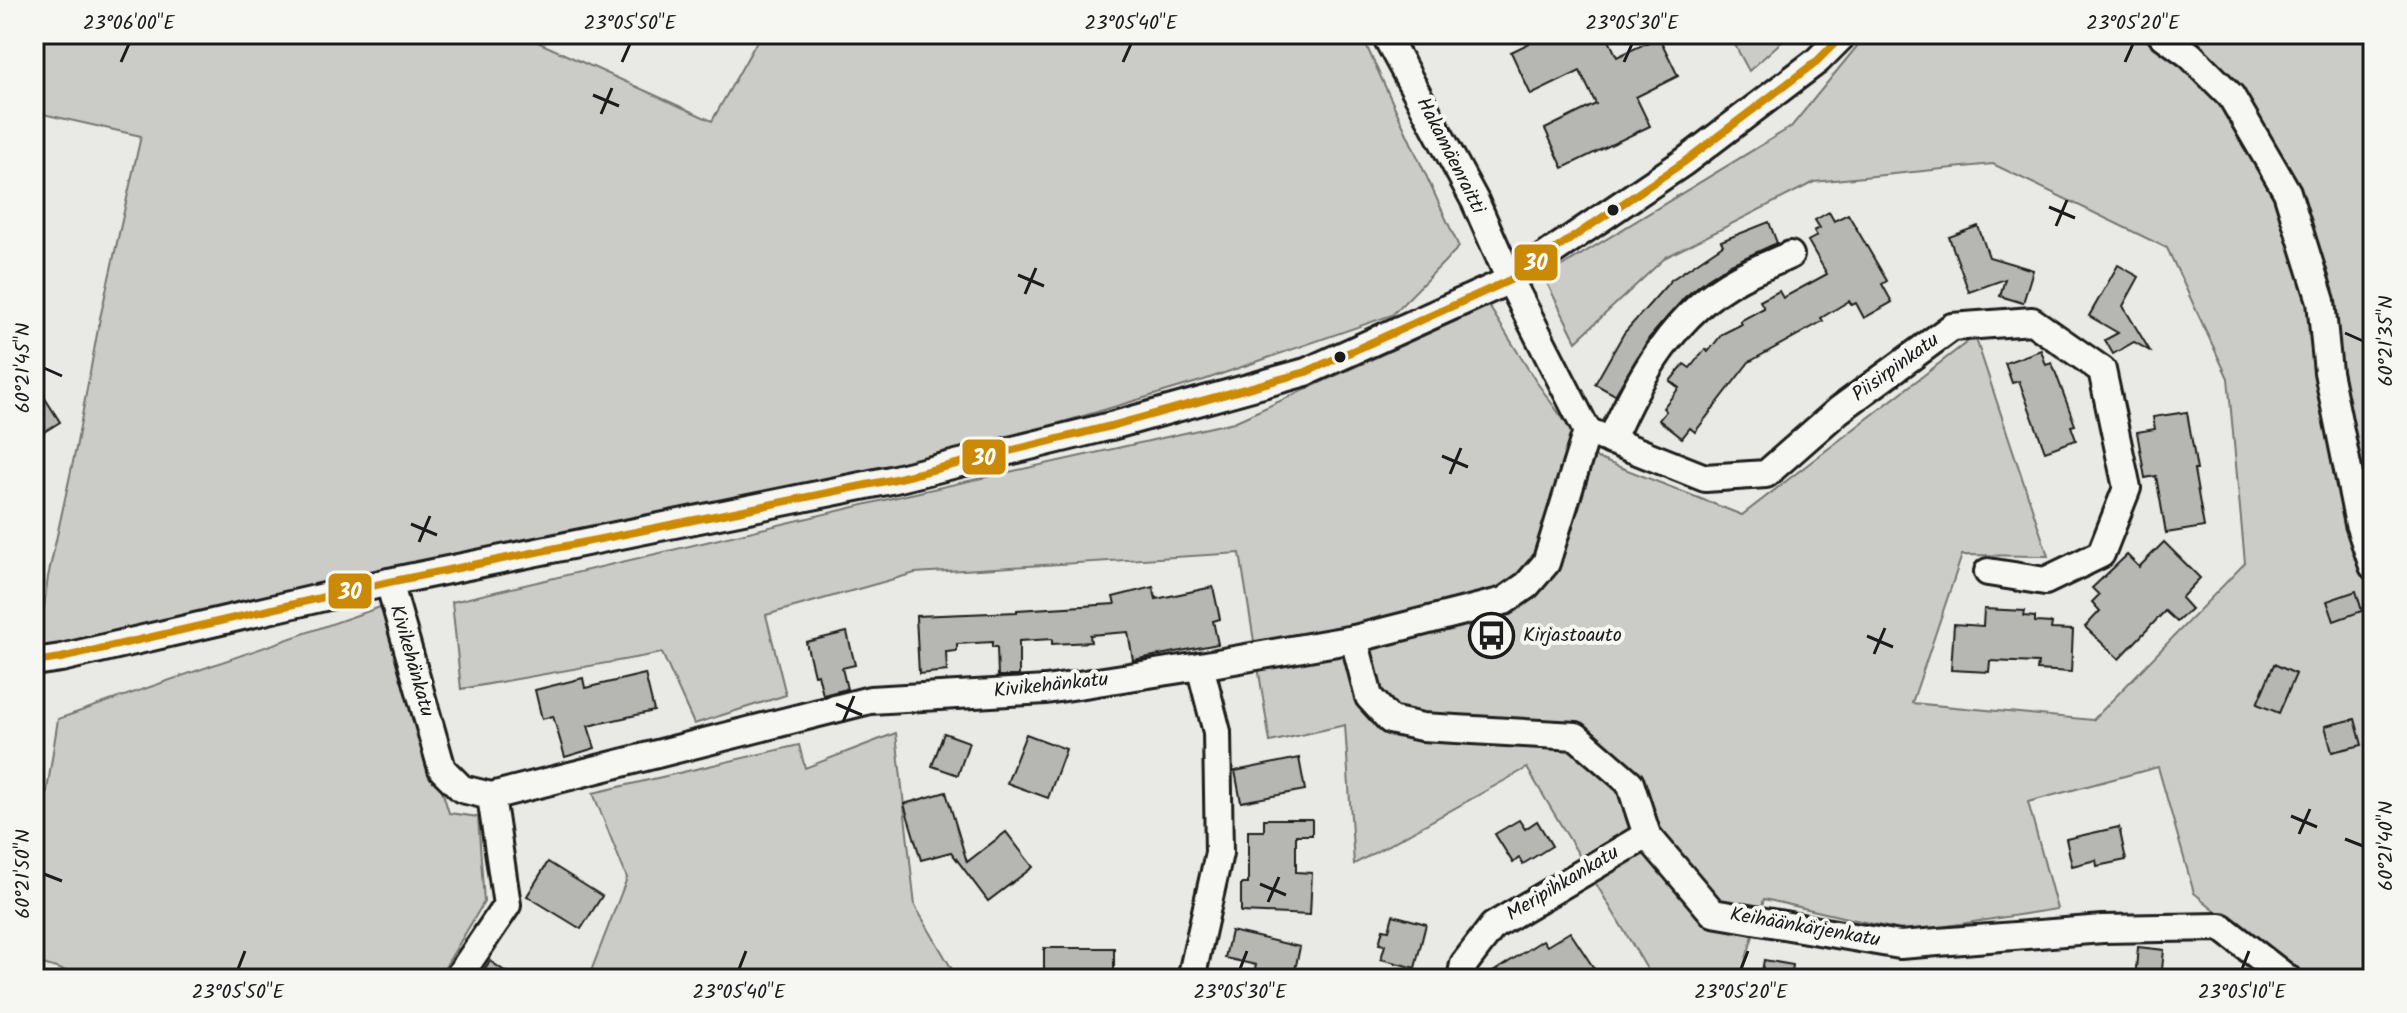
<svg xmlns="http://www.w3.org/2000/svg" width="2407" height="1013" font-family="Kalam,sans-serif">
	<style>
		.green { fill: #cbcbc7; stroke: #747472; stroke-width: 2 }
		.building { fill: #b6b6b3; stroke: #1c1c1c; stroke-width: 2 }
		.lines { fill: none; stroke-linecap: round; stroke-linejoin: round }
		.minor-casing { stroke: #1c1c1c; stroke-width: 32 }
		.minor { stroke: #f6f6f2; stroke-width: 26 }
		.bus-1-casing { stroke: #f6f6f2; stroke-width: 14 }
		.bus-1 { stroke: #cb8a06; stroke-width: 8 }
		.ticks { fill: none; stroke: #1c1c1c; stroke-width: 3 }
		.bus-dot { fill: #1c1c1c; stroke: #f6f6f2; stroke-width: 3 }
		.labels { text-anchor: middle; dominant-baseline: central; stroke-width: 8; stroke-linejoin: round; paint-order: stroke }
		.street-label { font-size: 20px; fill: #1c1c1c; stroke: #f6f6f2 }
		.poi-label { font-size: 20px; fill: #1c1c1c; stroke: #f6f6f2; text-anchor: start }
		.line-badge { stroke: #f6f6f2; stroke-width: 3 }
		.badge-label { font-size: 22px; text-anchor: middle; font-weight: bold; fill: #fff }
		.neatline { fill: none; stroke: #1c1c1c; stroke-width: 3 }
		.ticks-label { font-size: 20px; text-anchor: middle; fill: #1c1c1c }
	</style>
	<rect width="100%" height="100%" fill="#e9e9e5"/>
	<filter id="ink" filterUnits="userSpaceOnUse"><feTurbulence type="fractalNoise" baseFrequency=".0125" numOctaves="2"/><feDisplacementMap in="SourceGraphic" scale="16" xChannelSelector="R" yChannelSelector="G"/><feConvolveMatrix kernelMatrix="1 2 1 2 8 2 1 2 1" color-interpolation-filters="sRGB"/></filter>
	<g filter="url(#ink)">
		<g class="green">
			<path d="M 34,34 L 520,34 L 712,121 L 761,34 L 1361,34 L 1459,247 L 1392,315 L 1204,380 L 953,455 L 38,650 L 48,577 L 76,448 L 100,318 L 141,136 L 34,112 Z"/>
			<path d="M 1729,34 L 1790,34 L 1749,71 Z"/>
			<path d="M 1867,34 L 2373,34 L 2373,979 L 2300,979 L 2194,893 L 2158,767 L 2028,802 L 2057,909 L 1908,932 L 1764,899 L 1740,979 L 1653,979 L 1527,768 L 1354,864 L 1345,725 L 1270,742 L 1240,553 L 915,573 L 766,615 L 786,695 L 694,724 L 662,653 L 461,689 L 452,602 L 897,497 L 1234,422 L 1489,306 L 1535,380 L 1589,455 L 1742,515 L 1975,336 L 2048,556 L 1962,555 L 1912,703 L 2093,720 L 2245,563 L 2228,378 L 2167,248 L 1993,164 L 1814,182 L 1666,257 L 1576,341 L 1544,277 L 1791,127 Z"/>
			<path d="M 386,605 L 449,813 L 478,817 L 484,902 L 438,979 L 92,979 L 43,964 L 34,977 L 34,824 L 43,817 L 58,719 Z"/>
			<path d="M 896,733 L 915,906 L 953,971 L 944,979 L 588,979 L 627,878 L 593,793 L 799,745 L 805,768 Z"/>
		</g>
		<g class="building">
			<path d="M 1548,34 L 1606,34 L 1617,57 L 1659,37 L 1678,76 L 1636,97 L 1650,126 L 1563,168 L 1545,129 L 1596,104 L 1580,71 L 1531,95 L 1511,52 Z"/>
			<path d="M 1829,212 L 1834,221 L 1848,214 L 1887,281 L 1882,284 L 1892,302 L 1864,318 L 1856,303 L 1852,305 L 1849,301 L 1821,318 L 1823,321 L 1749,362 L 1695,432 L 1690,428 L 1682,438 L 1659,420 L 1666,411 L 1663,408 L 1679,388 L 1670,381 L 1684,364 L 1690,368 L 1705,349 L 1708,352 L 1722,334 L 1742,324 L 1740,321 L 1764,308 L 1760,301 L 1779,291 L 1783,298 L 1827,274 L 1808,241 L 1817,236 L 1814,231 L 1820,228 L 1815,220 Z"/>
			<path d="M 1769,222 L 1777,243 L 1731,264 L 1707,279 L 1685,297 L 1649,338 L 1615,395 L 1595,384 L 1624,333 L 1671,280 L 1723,245 L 1721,241 Z"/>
			<path d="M 1978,226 L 1989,257 L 2033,270 L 2023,303 L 2000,296 L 2005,279 L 1969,292 L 1949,237 Z"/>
			<path d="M 2118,265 L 2139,277 L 2123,306 L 2150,351 L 2134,342 L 2113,354 L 2105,340 L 2118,333 L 2089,316 Z"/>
			<path d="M 2041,350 L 2046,365 L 2052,363 L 2075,425 L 2071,426 L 2076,440 L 2045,451 L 2019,381 L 2012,383 L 2005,363 Z"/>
			<path d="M 34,381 L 60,422 L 42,433 L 34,419 Z"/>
			<path d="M 2187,412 L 2197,470 L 2194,470 L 2204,527 L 2166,533 L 2156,476 L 2145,478 L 2137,432 L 2155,429 L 2153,417 Z"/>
			<path d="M 2164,542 L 2200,578 L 2181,598 L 2191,609 L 2177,622 L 2165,611 L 2119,659 L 2085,627 L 2100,611 L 2092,602 L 2099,595 L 2092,588 L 2127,555 L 2139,567 Z"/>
			<path d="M 1153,587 L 1156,599 L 1213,587 L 1220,619 L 1213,621 L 1218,644 L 1133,660 L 1128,632 L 1090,635 L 1091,642 L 1052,644 L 1052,639 L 1019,641 L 1019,676 L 998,676 L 997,647 L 992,647 L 992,642 L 957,644 L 957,651 L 946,652 L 947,671 L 919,674 L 916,616 L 1017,612 L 1017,610 L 1115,604 L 1113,597 Z"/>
			<path d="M 2356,591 L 2362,611 L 2334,621 L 2327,601 Z"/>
			<path d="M 1984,609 L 2025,611 L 2024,616 L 2035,617 L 2035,622 L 2052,623 L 2051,629 L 2073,630 L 2071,672 L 2037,670 L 2038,663 L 1990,661 L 1989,672 L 1951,670 L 1954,624 L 1983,626 Z"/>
			<path d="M 847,632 L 855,665 L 842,668 L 847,689 L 823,695 L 818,674 L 814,675 L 806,642 Z"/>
			<path d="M 2274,664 L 2296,674 L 2279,713 L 2257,704 Z"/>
			<path d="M 645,674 L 654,711 L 588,726 L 595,748 L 565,757 L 553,716 L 542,719 L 535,690 L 583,678 L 585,688 Z"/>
			<path d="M 2355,719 L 2362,745 L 2332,752 L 2325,726 Z"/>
			<path d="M 944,733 L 969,742 L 958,775 L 932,766 Z"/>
			<path d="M 1026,734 L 1066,749 L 1048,798 L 1007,783 Z"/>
			<path d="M 1299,758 L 1305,790 L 1241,802 L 1235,771 Z"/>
			<path d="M 946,792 L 967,862 L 1006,832 L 1033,867 L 988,901 L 951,852 L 921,860 L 904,804 Z"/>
			<path d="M 1264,819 L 1312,819 L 1312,835 L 1296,835 L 1296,872 L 1312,873 L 1310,915 L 1241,912 L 1241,884 L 1248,884 L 1248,831 L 1264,831 Z"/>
			<path d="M 1519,820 L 1525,829 L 1537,821 L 1552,846 L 1523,864 L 1519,858 L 1513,863 L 1495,834 Z"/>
			<path d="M 2119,827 L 2126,860 L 2097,866 L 2096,860 L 2072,866 L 2066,839 Z"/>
			<path d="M 548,862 L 602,896 L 581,929 L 527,896 Z"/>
			<path d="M 1393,915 L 1426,924 L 1415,968 L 1381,959 L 1385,945 L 1379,944 L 1383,929 L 1389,930 Z"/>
			<path d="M 1231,931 L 1300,947 L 1293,979 L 1279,979 L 1254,973 L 1256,965 L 1225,958 Z"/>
			<path d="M 1570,932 L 1601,979 L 1482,979 L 1543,940 L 1547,946 Z"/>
			<path d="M 2138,947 L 2164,950 L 2161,979 L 2135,979 Z"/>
			<rect x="1044" y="948" width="70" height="31"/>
			<path d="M 1764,960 L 1793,965 L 1791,979 L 1761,977 Z"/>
			<path d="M 490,961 L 516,979 L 478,979 Z"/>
		</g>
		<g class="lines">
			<defs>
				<g id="minor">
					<path d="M 2161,34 L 2190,55 L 2231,96 L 2287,192 L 2321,301 L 2328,372 L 2359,524 L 2373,566"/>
					<path d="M 1587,431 L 1705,478 L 1766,474 L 1839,410 L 1952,327 L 2032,321 L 2102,370 L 2127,488 L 2101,554 L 2045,581 L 1988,572"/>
					<path d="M 1611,441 C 1638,378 1676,311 1739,278 C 1755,269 1773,263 1790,255"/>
					<path d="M 389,582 L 442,769 L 462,789 L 491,796 L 870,700 L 1046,690 L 1200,666 L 1354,639 L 1504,601 L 1527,585 L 1546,563 L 1587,431 L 1510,280 L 1475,201 L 1385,34"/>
					<path d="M 1354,639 L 1369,697 L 1390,720 L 1422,727 L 1576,736 L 1630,783 L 1647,835 L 1713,913 L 1900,945 L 2103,929 L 2221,927 L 2288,979"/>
					<path d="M 34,662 L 61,658 L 389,582 L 891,480 L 1111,426 L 1306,372 L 1510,280 L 1684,162 L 1817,61 L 1844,34"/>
					<path d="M 457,979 L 507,905 L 491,796"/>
					<path d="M 1191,979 L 1219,853 L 1217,732 L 1200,666"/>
					<path d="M 1461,979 L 1464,964 L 1493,926 L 1647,835"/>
				</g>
			</defs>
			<use href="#minor" class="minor-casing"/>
			<use href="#minor" class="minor"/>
			<defs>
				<path id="bus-1" d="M 34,662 L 61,658 L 389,582 L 891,480 L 1111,426 L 1306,372 L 1510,280 L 1684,162 L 1817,61 L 1844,34"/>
			</defs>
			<use href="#bus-1" class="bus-1-casing"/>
			<use href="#bus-1" class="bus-1"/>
		</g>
	</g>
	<path class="ticks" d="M 121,62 L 129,44M 622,62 L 630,44M 1123,62 L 1131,44M 1624,62 L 1632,44M 2125,62 L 2133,44M 593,95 L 619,106M 601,114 L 612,88M 2049,207 L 2075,218M 2056,226 L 2067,200M 1018,275 L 1044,286M 1025,294 L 1036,268M 2345,333 L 2363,341M 44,368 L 62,376M 1442,456 L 1468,467M 1450,474 L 1461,448M 411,524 L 437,535M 419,542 L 430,516M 1867,636 L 1893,647M 1874,654 L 1885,628M 836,704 L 862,715M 843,722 L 854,696M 2291,816 L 2317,827M 2299,834 L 2310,809M 2345,839 L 2363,846M 44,874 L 62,881M 1260,884 L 1286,895M 1268,902 L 1279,877M 238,969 L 245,951M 739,969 L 746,951M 1240,969 L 1247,951M 1741,969 L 1748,951M 2242,969 L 2249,951"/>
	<defs>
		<symbol id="bus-ring" viewBox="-11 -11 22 22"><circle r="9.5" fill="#f6f6f2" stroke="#1c1c1c" stroke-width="1.5"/><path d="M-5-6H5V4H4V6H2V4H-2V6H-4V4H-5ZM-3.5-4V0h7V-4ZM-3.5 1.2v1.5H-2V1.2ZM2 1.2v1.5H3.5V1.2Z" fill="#1c1c1c"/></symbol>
	</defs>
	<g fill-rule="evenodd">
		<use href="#bus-ring" x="1466" y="610" width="51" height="51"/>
	</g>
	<g class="bus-dot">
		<circle cx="1613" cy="210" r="7"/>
		<circle cx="1340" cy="357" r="7"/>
	</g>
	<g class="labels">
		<g class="street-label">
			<text transform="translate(1450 156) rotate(63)">Hakamäenraitti</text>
			<text transform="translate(1896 368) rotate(-36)">Piisirpinkatu</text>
			<text transform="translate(411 661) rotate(74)">Kivikehänkatu</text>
			<text transform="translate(1051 686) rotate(-6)">Kivikehänkatu</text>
			<text transform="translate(1563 884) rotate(-31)">Meripihkankatu</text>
			<text transform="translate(1805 928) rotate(10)">Keihäänkärjenkatu</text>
		</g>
		<g class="poi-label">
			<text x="1523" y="636">Kirjastoauto</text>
		</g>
	</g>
	<g class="line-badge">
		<rect x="1513" y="243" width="46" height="39" rx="8" fill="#cb8a06"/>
		<rect x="961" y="438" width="46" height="38" rx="8" fill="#cb8a06"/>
		<rect x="327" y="572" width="46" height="38" rx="8" fill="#cb8a06"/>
	</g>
	<g class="badge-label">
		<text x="1536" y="270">30</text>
		<text x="984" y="465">30</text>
		<text x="350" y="599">30</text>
	</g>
	<rect width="2407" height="1013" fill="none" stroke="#f6f6f2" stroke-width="88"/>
	<rect x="44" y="44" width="2319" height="925" class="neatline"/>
	<g class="ticks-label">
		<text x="129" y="29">23°06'00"E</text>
		<text x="630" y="29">23°05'50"E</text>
		<text x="1131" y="29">23°05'40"E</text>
		<text x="1632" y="29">23°05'30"E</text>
		<text x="2133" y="29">23°05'20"E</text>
		<text transform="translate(2385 341) rotate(-90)" y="7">60°21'35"N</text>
		<text transform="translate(22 368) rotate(-90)" y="7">60°21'45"N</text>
		<text transform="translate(2385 846) rotate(-90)" y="7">60°21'40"N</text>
		<text transform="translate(22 874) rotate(-90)" y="7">60°21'50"N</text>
		<text x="238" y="998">23°05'50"E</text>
		<text x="739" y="998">23°05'40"E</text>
		<text x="1240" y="998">23°05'30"E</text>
		<text x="1741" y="998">23°05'20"E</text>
		<text x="2242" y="998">23°05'10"E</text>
	</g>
</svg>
